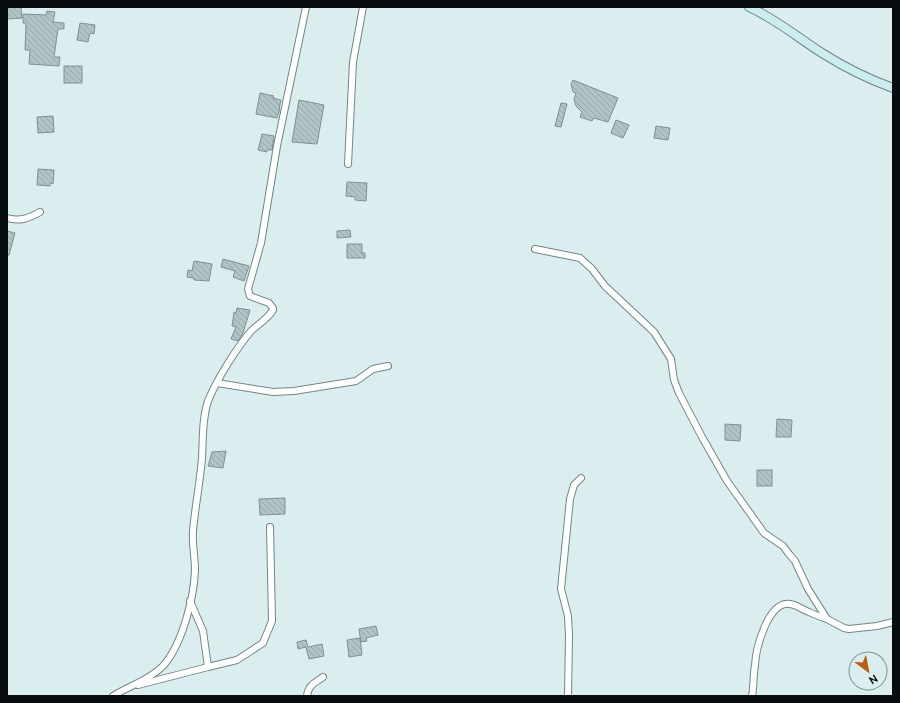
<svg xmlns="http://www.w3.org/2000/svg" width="900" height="703" font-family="Ubuntu,sans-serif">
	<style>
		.building { fill: url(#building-back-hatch); stroke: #7e9192 }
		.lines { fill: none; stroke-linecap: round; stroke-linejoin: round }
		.street-casing { stroke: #738586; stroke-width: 8 }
		.secondary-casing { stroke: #738586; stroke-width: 10 }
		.street { stroke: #fff; stroke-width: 6 }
		.secondary { stroke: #cbedef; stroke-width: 8 }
	</style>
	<defs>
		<pattern id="building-back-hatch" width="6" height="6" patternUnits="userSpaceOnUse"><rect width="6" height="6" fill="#b1c4c5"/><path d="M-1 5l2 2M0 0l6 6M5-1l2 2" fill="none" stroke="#97a7a8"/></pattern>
	</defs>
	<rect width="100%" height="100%" fill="#daeeef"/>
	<g class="building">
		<path d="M 7,7 L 21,7 L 22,18 L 7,19 Z"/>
		<path d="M 47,11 L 55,12 L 53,22 L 64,23 L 64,29 L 58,29 L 54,57 L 60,57 L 59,66 L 29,64 L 30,50 L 25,50 L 26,23 L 23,23 L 23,14 L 46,15 Z"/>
		<path d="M 80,23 L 95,25 L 94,34 L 90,33 L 88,42 L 77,40 Z"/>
		<rect x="64" y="66" width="18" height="17"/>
		<path d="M 573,80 L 618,98 L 608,122 L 594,118 L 592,121 L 580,117 L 582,112 L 576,106 L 574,99 L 576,93 L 573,92 L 571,84 Z"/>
		<path d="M 260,93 L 274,96 L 273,98 L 281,100 L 279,108 L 280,108 L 277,118 L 256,114 Z"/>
		<path d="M 299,100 L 324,105 L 317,144 L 292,142 Z"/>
		<path d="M 561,103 L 567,104 L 561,127 L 555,126 Z"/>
		<path d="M 53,116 L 54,132 L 38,133 L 37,117 Z"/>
		<path d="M 616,120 L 629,125 L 623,138 L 611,133 Z"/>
		<path d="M 656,126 L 670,128 L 668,140 L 654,138 Z"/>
		<path d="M 262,134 L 274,136 L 272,150 L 267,150 L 267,152 L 258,150 Z"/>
		<path d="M 38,169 L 54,170 L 53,184 L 50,183 L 50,186 L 37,185 Z"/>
		<path d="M 347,182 L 367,183 L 366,201 L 355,200 L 355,197 L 346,196 Z"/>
		<path d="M 350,230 L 351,237 L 337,238 L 337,231 Z"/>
		<path d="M 7,231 L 15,233 L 9,255 L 7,255 Z"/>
		<path d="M 347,244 L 362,244 L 362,253 L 365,253 L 365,258 L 347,258 Z"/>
		<path d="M 223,259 L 249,266 L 244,281 L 233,277 L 235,271 L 221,267 Z"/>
		<path d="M 194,261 L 212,264 L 209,281 L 194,280 L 194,278 L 187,277 L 188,270 L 192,271 Z"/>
		<path d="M 237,308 L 250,310 L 243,333 L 238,341 L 231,339 L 236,327 L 232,326 L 234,312 L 236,313 Z"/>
		<path d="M 777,419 L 792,420 L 791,437 L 776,437 Z"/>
		<path d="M 725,424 L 741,425 L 740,441 L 725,440 Z"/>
		<path d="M 226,451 L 223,468 L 208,466 L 212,452 Z"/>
		<rect x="757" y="470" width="15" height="16"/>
		<path d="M 285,498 L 285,514 L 260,515 L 259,499 Z"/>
		<path d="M 376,626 L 378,635 L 366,638 L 367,641 L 361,642 L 359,629 Z"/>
		<path d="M 360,638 L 362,655 L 349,657 L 347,640 Z"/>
		<path d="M 306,640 L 308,647 L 322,644 L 324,656 L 309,659 L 306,647 L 298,649 L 297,642 Z"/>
	</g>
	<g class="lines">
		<defs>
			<g id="street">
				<path d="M 348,164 L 353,62 L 363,7"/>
				<path d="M 7,218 C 20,222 29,218 40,212"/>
				<path d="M 535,249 L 580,258 L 592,269 L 605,286 L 654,332 L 671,359 L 674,380 L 679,393 L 702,437 L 727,481 L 764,533 L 783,546 L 789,554 L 795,561 L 808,589 L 827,619 L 844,628 L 849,629 L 877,626 L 893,622"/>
				<path d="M 217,383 L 273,392 L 294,391 L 356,381 L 373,369 L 388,366"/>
				<path d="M 190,601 L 203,631 L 208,667 L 237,660 L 263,643 L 272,621 L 270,527"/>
				<path d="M 138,685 L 208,667"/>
				<path d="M 113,696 C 129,686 149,680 162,667 C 182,646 194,598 195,570 C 195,557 192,544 193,531 C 195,507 200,483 202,458 C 203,440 202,419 208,401 C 217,379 236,349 251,331 C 258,324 268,319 273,310 L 273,308 L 269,303 L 250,296 L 248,289 L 261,243 L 277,146 L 306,7"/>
				<path d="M 307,696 C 308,685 315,683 323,677"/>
				<path d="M 568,696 L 569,636 L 568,616 L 561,589 L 570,499 L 574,485 L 581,478"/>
				<path d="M 752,696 C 754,686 753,676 755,665 C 756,648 768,601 790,604 C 797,605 803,610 809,612 C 815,615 821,617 827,619"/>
			</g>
			<path id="secondary" d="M 749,7 C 776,19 797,37 822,53 C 844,67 868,79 893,88"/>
		</defs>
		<use href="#street" class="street-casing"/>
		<use href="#secondary" class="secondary-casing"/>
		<use href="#street" class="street"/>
		<use href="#secondary" class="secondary"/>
	</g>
	<rect width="900" height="703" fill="none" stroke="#080e0f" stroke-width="16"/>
	<g transform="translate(868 671) rotate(148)"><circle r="19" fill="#daeeef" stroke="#869495"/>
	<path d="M0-3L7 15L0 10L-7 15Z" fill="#bc5d13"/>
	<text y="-6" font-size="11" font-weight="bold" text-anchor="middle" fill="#080e0f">N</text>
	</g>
</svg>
